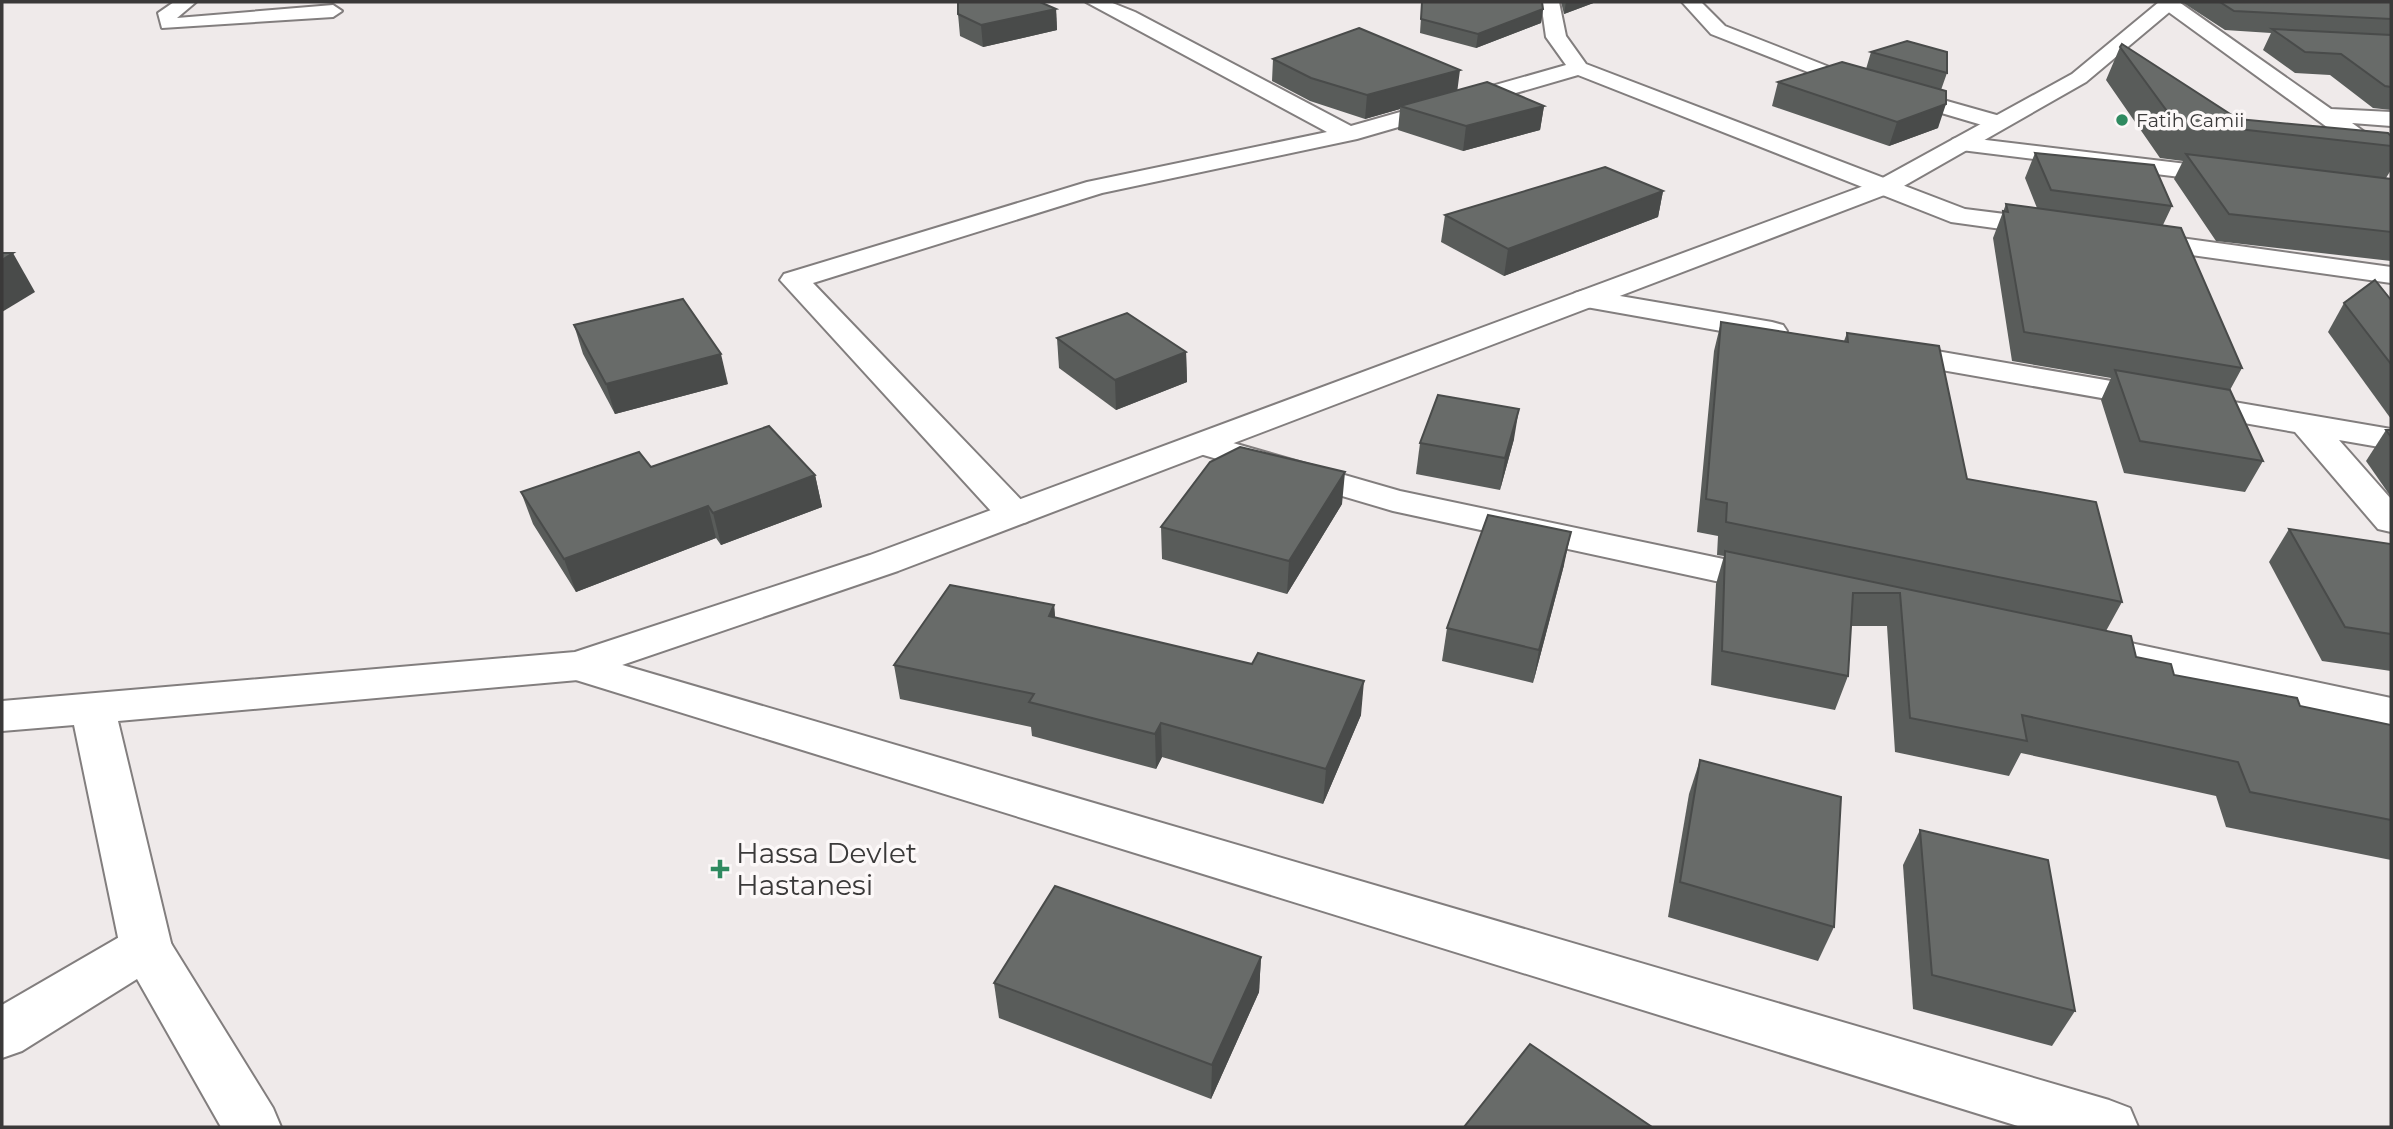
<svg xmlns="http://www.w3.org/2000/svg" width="2393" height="1129" font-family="Montserrat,sans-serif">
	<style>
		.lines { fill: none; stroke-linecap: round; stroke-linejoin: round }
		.street-casing { stroke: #827e7e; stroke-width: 4 }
		.secondary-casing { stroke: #827e7e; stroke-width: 4 }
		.street { fill: #fff; fill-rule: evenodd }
		.secondary { fill: #fff; fill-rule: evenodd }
		.wall { fill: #595c5a }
		.shaded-wall { fill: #494b4a }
		.building { fill: #686b69; stroke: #494b4a; stroke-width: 2 }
		.poi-dot { fill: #2f8a60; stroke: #fcf8f8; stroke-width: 2.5 }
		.labels { text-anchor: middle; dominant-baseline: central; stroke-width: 7; stroke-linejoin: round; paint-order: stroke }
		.far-poi-label { font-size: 19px; fill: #3a3939; stroke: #fcf8f8; text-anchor: start }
		.near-poi-label { font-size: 28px; fill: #3a3939; stroke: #fcf8f8; text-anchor: start }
	</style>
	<rect width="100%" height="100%" fill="#efeaea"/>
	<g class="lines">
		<defs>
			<g id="street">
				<path d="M 174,2 L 196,2 L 177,18 L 333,5 L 342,11 L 333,17 L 162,28 L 158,13 Z"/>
				<path d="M 1086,2 L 1110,2 L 1135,12 L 1351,126 L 1566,65 L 1546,37 L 1541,2 L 1559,2 L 1566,36 L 1586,64 L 1965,209 L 2053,220 L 2062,222 L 2066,228 L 2062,234 L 2053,236 L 1951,222 L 1578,75 L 1357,139 L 1102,193 L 813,283 L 1027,506 L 1032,514 L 1027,522 L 1014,525 L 1001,522 L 780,280 L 784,274 L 1087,182 L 1327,132 Z"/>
				<path d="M 1682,2 L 1701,2 L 1725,26 L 1837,70 L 2007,118 L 2010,123 L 1999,130 L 1823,78 L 1711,34 Z"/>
				<path d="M 2162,2 L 2179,2 L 2331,109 L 2391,112 L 2391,126 L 2352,123 L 2391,151 L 2391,169 L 2382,167 L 2163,8 Z"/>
				<path d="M 1961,137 L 2229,169 L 2238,171 L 2241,176 L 2238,181 L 2229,183 L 1953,149 L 1949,144 L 1953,139 Z"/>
				<path d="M 2137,232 L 2391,267 L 2391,283 L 2127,246 L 2124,240 L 2127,234 Z"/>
				<path d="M 1585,290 L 1772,322 L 1783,325 L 1787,331 L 1783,337 L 1772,340 L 1575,305 L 1570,299 L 1575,293 Z"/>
				<path d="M 1890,343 L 2391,429 L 2391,449 L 2339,440 L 2391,499 L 2391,532 L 2378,529 L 2295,432 L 1879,359 L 1875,352 L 1879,345 Z"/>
				<path d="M 1202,434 L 1400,491 L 1771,569 L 1785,572 L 1791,581 L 1785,590 L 1771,593 L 1393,511 L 1190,451 L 1185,444 L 1190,437 Z"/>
				<path d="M 2121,641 L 2391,698 L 2391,728 L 2106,665 L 2100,655 L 2106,645 Z"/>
				<path d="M 578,652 L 2109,1100 L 2130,1108 L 2138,1127 L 2021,1127 L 563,676 L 557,666 L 563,656 Z"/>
				<path d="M 146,925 L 164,932 L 273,1108 L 281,1127 L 221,1127 L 137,979 L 22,1051 L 2,1058 L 2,1005 L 128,932 Z"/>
			</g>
			<path id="secondary" d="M 2159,2 L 2179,4 L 2086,82 L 1895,191 L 898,571 L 578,680 L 118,721 L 172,947 L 164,962 L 146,969 L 128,962 L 120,947 L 74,725 L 2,731 L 2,701 L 575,652 L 870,555 L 1877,181 L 2072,74 Z"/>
		</defs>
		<use href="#street" class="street-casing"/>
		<use href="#secondary" class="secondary-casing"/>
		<use href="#street" class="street"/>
		<use href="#secondary" class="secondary"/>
	</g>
	<g class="wall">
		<path d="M 1422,2 L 1542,2 L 1543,9 L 1541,23 L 1476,48 L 1420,33 Z"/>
		<path d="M 1561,2 L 1596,2 L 1564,14 Z"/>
		<path d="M 2182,2 L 2391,2 L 2391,110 L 2373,108 L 2330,75 L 2295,73 L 2263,50 L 2271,33 L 2225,30 Z"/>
		<path d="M 1056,9 L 1057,30 L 983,47 L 960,36 L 958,14 Z"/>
		<path d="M 2120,47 L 2238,119 L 2391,136 L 2391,170 L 2386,178 L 2391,179 L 2391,261 L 2216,241 L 2174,179 L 2183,161 L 2160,158 L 2106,80 Z"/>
		<path d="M 1871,52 L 1947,73 L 1941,90 L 1938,128 L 1889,146 L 1772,106 L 1778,82 L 1866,69 Z"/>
		<path d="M 1273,59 L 1544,106 L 1540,130 L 1463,151 L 1398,130 L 1400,109 L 1365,119 L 1310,101 L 1272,81 Z"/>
		<path d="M 2035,153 L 2172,206 L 2163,225 L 2242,368 L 2230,390 L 2263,461 L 2245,492 L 2124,473 L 2101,400 L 2111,378 L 2012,361 L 1993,238 L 2006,204 L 2037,208 L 2025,178 Z"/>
		<path d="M 1663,191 L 1658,217 L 1504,276 L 1441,242 L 1445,215 Z"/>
		<path d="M 2391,300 L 2391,419 L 2328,332 L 2344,303 Z"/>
		<path d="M 1721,322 L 1844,341 L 1847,333 L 1967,479 L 2122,602 L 2106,631 L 2136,657 L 2174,675 L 2300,706 L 2391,725 L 2391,860 L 2226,827 L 2216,796 L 2021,753 L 2009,776 L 1895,752 L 1887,626 L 1851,626 L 1848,676 L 1835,710 L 1711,685 L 1716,584 L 1724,556 L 1717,555 L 1718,536 L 1697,532 L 1714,351 Z"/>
		<path d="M 574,325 L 728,384 L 615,414 L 583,354 Z"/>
		<path d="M 1057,338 L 1186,352 L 1187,382 L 1116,410 L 1059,368 Z"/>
		<path d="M 2386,430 L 2391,430 L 2391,497 L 2366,461 Z"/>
		<path d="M 1514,439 L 1500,490 L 1416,474 L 1420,443 Z"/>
		<path d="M 651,467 L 815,475 L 822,507 L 721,545 L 716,538 L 576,592 L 533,524 L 521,492 Z"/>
		<path d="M 1342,504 L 1287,594 L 1162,559 L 1161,527 Z"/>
		<path d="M 2289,529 L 2391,544 L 2391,671 L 2322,661 L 2269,562 Z"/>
		<path d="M 1564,565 L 1533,683 L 1442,661 L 1447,628 Z"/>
		<path d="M 1054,605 L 1055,617 L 1361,715 L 1323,804 L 1162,757 L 1156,769 L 1032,736 L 1031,727 L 900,699 L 894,665 Z"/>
		<path d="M 1700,760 L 1834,927 L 1818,961 L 1668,917 L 1689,794 Z"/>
		<path d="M 1920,830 L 2075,1011 L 2052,1046 L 1913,1009 L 1903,865 Z"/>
		<path d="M 1261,957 L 1259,992 L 1211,1099 L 999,1018 L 994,983 Z"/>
	</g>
	<g class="shaded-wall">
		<path d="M 1566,2 L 1596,2 L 1564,14 Z"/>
		<path d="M 1056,9 L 1057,30 L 983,47 L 981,25 Z"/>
		<path d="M 1543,9 L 1541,23 L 1476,48 L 1478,34 Z"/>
		<path d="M 1460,70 L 1457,93 L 1400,106 L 1400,109 L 1365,119 L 1367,95 Z"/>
		<path d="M 1946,104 L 1938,128 L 1889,146 L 1897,122 Z"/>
		<path d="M 1544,106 L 1540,130 L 1463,151 L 1466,126 Z"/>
		<path d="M 1663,191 L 1658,217 L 1504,276 L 1508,249 Z"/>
		<path d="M 13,253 L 35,292 L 2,312 L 2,260 Z"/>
		<path d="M 1186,352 L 1187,382 L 1116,410 L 1115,380 Z"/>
		<path d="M 721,354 L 728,384 L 615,414 L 606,384 Z"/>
		<path d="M 1519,409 L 1514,439 L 1500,490 L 1505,458 Z"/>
		<path d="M 1345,472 L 1342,504 L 1287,594 L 1289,561 Z"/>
		<path d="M 815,475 L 822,507 L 721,545 L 713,513 Z"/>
		<path d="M 708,506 L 716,538 L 576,592 L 564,559 Z"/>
		<path d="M 1571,532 L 1564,565 L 1533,683 L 1539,650 Z"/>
		<path d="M 1054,605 L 1057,639 L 1049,616 Z"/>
		<path d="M 1364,681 L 1361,715 L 1323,804 L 1326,769 Z"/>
		<path d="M 1161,723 L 1162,757 L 1156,769 L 1155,734 Z"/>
		<path d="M 1261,957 L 1259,992 L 1211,1099 L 1212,1065 Z"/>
	</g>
	<g class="building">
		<path d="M 958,2 L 1040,2 L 1056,9 L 981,25 L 958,14 Z"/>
		<path d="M 1422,2 L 1542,2 L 1543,9 L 1478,34 L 1421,19 Z"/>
		<path d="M 2220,2 L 2391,2 L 2391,19 L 2234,11 Z"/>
		<path d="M 1359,28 L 1460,70 L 1367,95 L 1311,78 L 1273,59 Z"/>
		<path d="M 2272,29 L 2391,35 L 2391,87 L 2385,86 L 2341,54 L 2305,52 Z"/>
		<path d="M 1907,41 L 1947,52 L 1947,73 L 1871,52 Z"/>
		<path d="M 2122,44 L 2238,119 L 2388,133 L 2391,136 L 2391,146 L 2175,122 L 2120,47 Z"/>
		<path d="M 1842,62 L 1946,91 L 1946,104 L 1897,122 L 1778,82 Z"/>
		<path d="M 1487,82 L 1544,106 L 1466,126 L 1400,106 Z"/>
		<path d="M 2035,153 L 2154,165 L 2172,206 L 2051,190 Z"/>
		<path d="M 2186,154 L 2391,179 L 2391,232 L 2229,214 Z"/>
		<path d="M 1605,167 L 1663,191 L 1508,249 L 1445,215 Z"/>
		<path d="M 2006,204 L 2181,228 L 2242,368 L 2024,332 L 2003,211 L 2008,212 Z"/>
		<path d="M 2,253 L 13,253 L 2,260 Z"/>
		<path d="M 2375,280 L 2391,300 L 2391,364 L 2344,303 Z"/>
		<path d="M 683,299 L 721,354 L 606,384 L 574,325 Z"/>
		<path d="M 1127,313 L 1186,352 L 1115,380 L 1057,338 Z"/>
		<path d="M 1721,322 L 1848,342 L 1847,333 L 1939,346 L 1967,479 L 2096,502 L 2122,602 L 1726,522 L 1727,503 L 1706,499 Z"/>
		<path d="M 2115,370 L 2230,390 L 2263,461 L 2140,441 Z"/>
		<path d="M 1438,395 L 1519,409 L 1505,458 L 1420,443 Z"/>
		<path d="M 769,426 L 815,475 L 713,513 L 708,506 L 564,559 L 521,492 L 639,452 L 651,467 Z"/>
		<path d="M 2386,430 L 2391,430 L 2391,437 Z"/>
		<path d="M 1240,447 L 1345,472 L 1289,561 L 1161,527 L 1210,462 Z"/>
		<path d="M 1488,515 L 1571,532 L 1539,650 L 1447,628 Z"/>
		<path d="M 2289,529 L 2391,544 L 2391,634 L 2345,627 Z"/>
		<path d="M 1725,551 L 2131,636 L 2136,657 L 2171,664 L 2174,675 L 2297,698 L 2300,706 L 2391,725 L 2391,820 L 2250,792 L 2238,762 L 2022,715 L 2027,741 L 1910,718 L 1900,593 L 1853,593 L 1848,676 L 1722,651 Z"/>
		<path d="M 950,585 L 1054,605 L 1049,616 L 1252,664 L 1258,653 L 1364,681 L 1326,769 L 1161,723 L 1155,734 L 1029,702 L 1034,694 L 894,665 Z"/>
		<path d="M 1700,760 L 1841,797 L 1834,927 L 1680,882 Z"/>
		<path d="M 1920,830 L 2048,860 L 2075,1011 L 1932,975 Z"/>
		<path d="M 1055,886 L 1261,957 L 1212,1065 L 994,983 Z"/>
		<path d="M 1530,1044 L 1652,1127 L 1464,1127 Z"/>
	</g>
	<g class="poi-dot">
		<circle cx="2122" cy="120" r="7"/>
		<path d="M716.5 858.5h7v7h7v7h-7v7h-7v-7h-7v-7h7z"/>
	</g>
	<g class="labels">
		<g class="far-poi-label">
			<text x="2136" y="120">Fatih Camii</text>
		</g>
		<g class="near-poi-label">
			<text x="736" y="853">Hassa Devlet<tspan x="736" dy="32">Hastanesi</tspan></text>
		</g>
	</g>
	<rect width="2393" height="1129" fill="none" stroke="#3a3939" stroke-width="7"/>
</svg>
